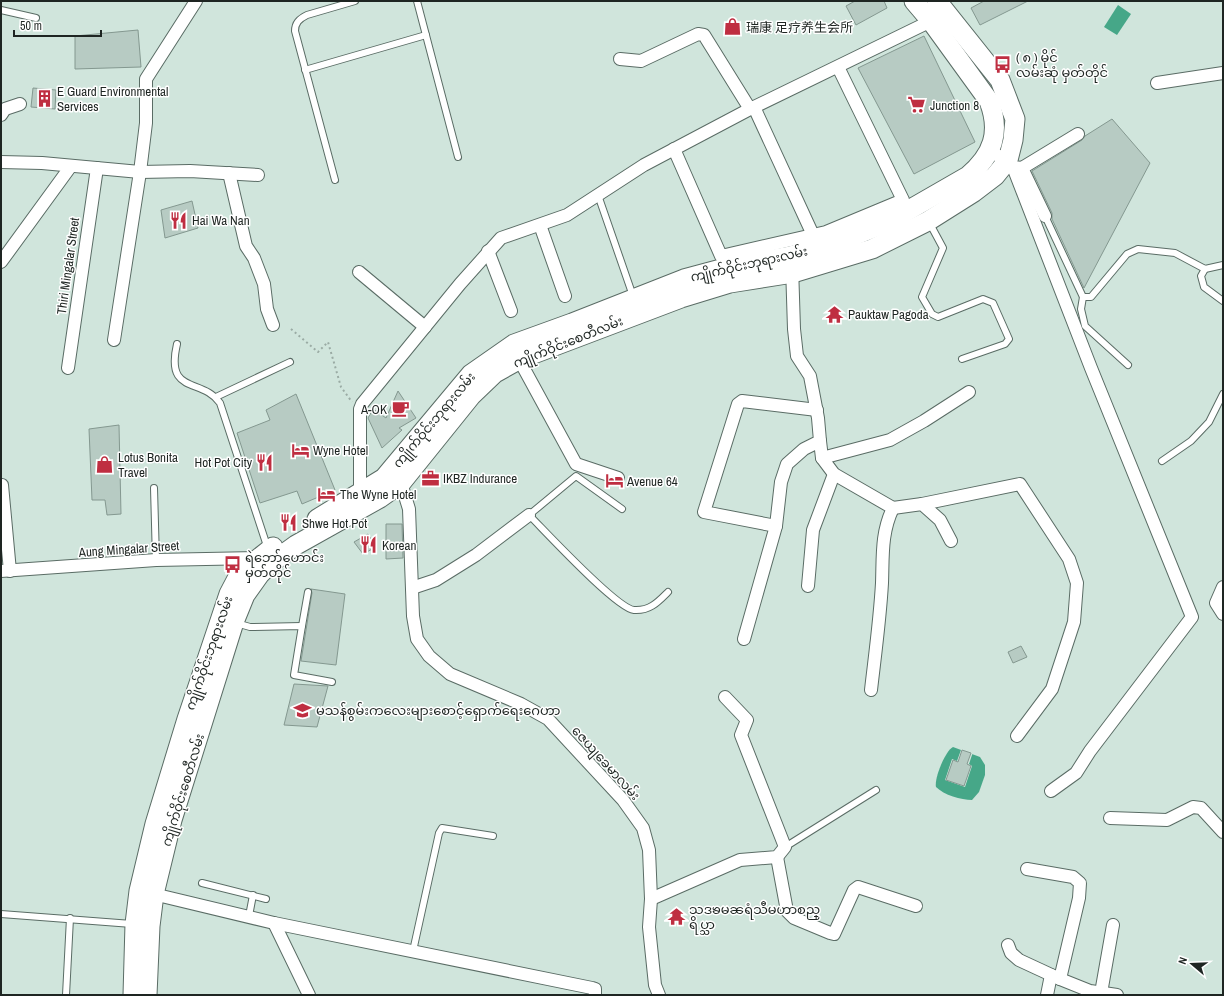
<svg xmlns="http://www.w3.org/2000/svg" width="1224" height="996" font-family="'Archivo Narrow','Noto Sans SC','Noto Sans Myanmar',sans-serif">
	<style>
		.water { fill: #46a788 }
		.pier { fill: #d0e5dc }
		.building { fill: #b7cbc3; stroke: #849890 }
		.lines { fill: none; stroke-linecap: round; stroke-linejoin: round }
		.service-casing { stroke: #5a6c65; stroke-width: 8 }
		.minor-casing { stroke: #5a6c65; stroke-width: 14 }
		.primary-casing { stroke: #5a6c65; stroke-width: 21 }
		.path { stroke: #9aaba4; stroke-width: 2; stroke-dasharray: 2 3; stroke-linecap: butt }
		.service { stroke: #fff; stroke-width: 6 }
		.minor { stroke: #fff; stroke-width: 12 }
		.primary { stroke: #fff; stroke-width: 19 }
		.labels { text-anchor: middle; dominant-baseline: central; stroke-width: 3; stroke-linejoin: round; paint-order: stroke }
		.poi-label { font-size: 13px; fill: #1e2522; stroke: #fff; text-anchor: start }
		.street-label { font-size: 13px; fill: #1e2522; stroke: #fff }
	</style>
	<rect width="100%" height="100%" fill="#d0e5dc"/>
	<g class="water">
		<path d="M 1118,5 L 1131,14 L 1117,35 L 1104,27 Z"/>
		<path d="M 953,747 L 980,757 L 985,765 L 985,775 L 979,792 L 972,800 C 961,800 944,795 936,787 C 934,779 945,751 953,747 Z"/>
	</g>
	<path class="pier" d="M 962,747 L 973,752 L 969,764 L 972,766 L 965,787 L 945,780 L 952,759 L 957,761 Z"/>
	<g class="building">
		<path d="M 855,1 L 884,1 L 887,8 L 856,25 L 846,6 Z"/>
		<path d="M 984,1 L 1028,1 L 980,25 L 971,8 Z"/>
		<path d="M 138,30 L 141,67 L 75,69 L 75,36 Z"/>
		<path d="M 924,36 L 975,142 L 914,174 L 858,68 Z"/>
		<path d="M 33,88 L 56,90 L 55,109 L 31,107 Z"/>
		<path d="M 1112,119 L 1150,163 L 1084,288 L 1052,219 L 1052,213 L 1032,171 L 1082,140 L 1085,136 Z"/>
		<path d="M 192,201 L 198,228 L 165,238 L 161,210 Z"/>
		<path d="M 398,391 L 416,418 L 399,428 L 402,430 L 382,448 L 368,418 L 373,409 L 386,418 Z"/>
		<path d="M 296,394 L 335,490 L 302,504 L 297,491 L 260,503 L 237,433 L 270,420 L 266,410 Z"/>
		<path d="M 119,425 L 121,514 L 107,515 L 105,500 L 92,500 L 89,429 Z"/>
		<path d="M 386,524 L 402,524 L 403,558 L 386,559 Z"/>
		<path d="M 368,534 L 376,547 L 363,554 L 354,542 Z"/>
		<path d="M 311,589 L 345,594 L 336,665 L 301,661 L 312,593 Z"/>
		<path d="M 1021,646 L 1027,657 L 1013,663 L 1008,652 Z"/>
		<path d="M 294,684 L 328,686 L 317,727 L 284,725 Z"/>
		<path d="M 962,750 L 971,753 L 967,764 L 971,766 L 964,786 L 946,780 L 953,760 L 958,762 Z"/>
	</g>
	<g class="lines">
		<defs>
			<g id="service">
				<path d="M 417,1 L 458,157"/>
				<path d="M 1,10 L 36,18"/>
				<path d="M 305,70 L 426,35"/>
				<path d="M 335,180 L 295,31 C 295,23 299,19 307,15 L 355,1"/>
				<path d="M 598,195 L 633,296"/>
				<path d="M 1045,216 L 1083,297 L 1091,297 L 1127,254 L 1138,249 L 1175,253 L 1205,269 L 1223,265"/>
				<path d="M 929,222 L 943,248 L 922,297 L 932,314 L 938,317 L 983,299 L 993,303 L 1009,339 L 1005,344 L 962,359"/>
				<path d="M 1205,269 L 1201,276 L 1204,287 L 1223,301"/>
				<path d="M 1083,297 L 1081,309 L 1085,326 L 1128,365"/>
				<path d="M 177,344 C 165,396 202,377 220,403 L 268,549"/>
				<path d="M 216,397 L 290,362"/>
				<path d="M 1162,461 L 1191,441 L 1209,422 L 1223,394"/>
				<path d="M 154,488 L 156,560"/>
				<path d="M 622,509 L 576,476 L 529,515 C 546,532 616,608 634,610 C 650,611 658,602 668,592"/>
				<path d="M 236,623 L 250,627 L 302,626 L 294,675 L 332,682"/>
				<path d="M 302,626 L 308,592"/>
				<path d="M 785,847 L 876,790"/>
				<path d="M 202,883 L 266,899"/>
				<path d="M 1,914 L 132,924"/>
				<path d="M 249,916 L 253,895"/>
				<path d="M 413,951 L 439,833 L 442,828 L 493,836"/>
				<path d="M 66,995 L 70,918"/>
			</g>
			<g id="minor">
				<path d="M 620,59 L 641,61 L 698,34 L 704,35 L 750,109"/>
				<path d="M 1157,83 L 1223,73"/>
				<path d="M 754,107 L 813,235"/>
				<path d="M 1,115 L 5,109 L 20,104"/>
				<path d="M 674,149 L 721,256 L 826,232 L 903,200 L 838,67"/>
				<path d="M 990,152 L 1008,160 L 1013,167 L 1022,168 L 1045,216"/>
				<path d="M 1,162 L 42,163 L 140,172 L 190,171 L 258,175"/>
				<path d="M 1013,167 L 1091,368 L 1192,617 L 1090,751 L 1076,773 L 1051,791"/>
				<path d="M 1022,168 L 1078,134"/>
				<path d="M 229,173 L 246,246 L 254,258 L 264,284 L 267,309 L 273,325"/>
				<path d="M 540,225 L 565,296"/>
				<path d="M 488,251 L 511,311"/>
				<path d="M 1,262 L 71,166"/>
				<path d="M 359,272 L 425,327"/>
				<path d="M 114,340 L 140,172 L 146,123 L 146,79 L 196,1"/>
				<path d="M 516,354 L 576,464 L 618,478"/>
				<path d="M 68,368 L 97,168"/>
				<path d="M 820,441 L 822,458 L 834,474 L 893,508 C 881,533 883,556 882,583 C 880,619 875,655 871,690"/>
				<path d="M 822,458 L 890,440 L 924,421 L 969,392"/>
				<path d="M 397,479 L 401,483 L 409,509 L 413,616 L 417,639 L 429,656 L 450,674 L 521,704 L 548,719 L 623,800 L 643,828 L 649,850 L 651,899 L 649,927 L 655,985 L 659,995"/>
				<path d="M 2,485 L 10,571"/>
				<path d="M 360,494 L 360,409 L 362,404 L 460,284 L 501,238 L 567,215 L 644,165 L 750,109 L 931,21"/>
				<path d="M 922,504 L 1020,484 L 1069,559 L 1077,583 L 1074,622 L 1052,689 L 1017,736"/>
				<path d="M 893,508 L 922,504 L 940,520 L 951,541"/>
				<path d="M 776,526 L 704,512 L 738,404 L 742,401 L 817,410"/>
				<path d="M 1,571 L 156,560 L 259,558"/>
				<path d="M 808,586 L 813,530 L 834,474"/>
				<path d="M 1223,587 L 1216,603 L 1223,614"/>
				<path d="M 412,588 L 436,580 L 476,555 L 529,515"/>
				<path d="M 744,639 L 776,526 L 781,482 L 787,464 L 804,449 L 820,441 L 818,418 L 810,376 L 797,356 L 794,329 L 792,266"/>
				<path d="M 1110,818 L 1167,820 L 1193,807 L 1201,808 L 1223,832"/>
				<path d="M 777,857 L 787,911 L 794,918 L 830,933 L 834,934 L 854,890 L 858,887 L 916,906"/>
				<path d="M 1027,869 L 1073,877 L 1080,883 L 1079,898 L 1060,979"/>
				<path d="M 149,893 L 274,923 L 592,988 L 595,989 L 595,995"/>
				<path d="M 651,899 L 740,860 L 777,857 L 785,847 L 741,735 L 747,720 L 725,697"/>
				<path d="M 274,923 L 309,995"/>
				<path d="M 1008,945 L 1011,953 L 1019,960 L 1060,979 L 1090,991 L 1117,995"/>
				<path d="M 1101,993 L 1113,925"/>
				<path d="M 1047,995 L 1051,975"/>
			</g>
			<g id="primary">
				<path d="M 317,519 L 384,478 L 471,374 L 514,344 L 572,323 L 684,279 L 725,268 L 790,256 L 841,241 L 888,222 L 968,176 C 993,155 1001,132 989,101 L 931,21 L 914,1"/>
				<path d="M 133,995 L 135,924 L 139,891 L 155,824 L 187,719 L 229,594 L 240,573 L 273,547"/>
				<path d="M 147,995 L 150,926 L 154,894 L 172,820 L 234,622 L 245,595 L 260,574 L 271,563 L 296,545 L 380,498 L 401,483 L 471,396 L 495,373 L 520,359 L 681,298 L 730,283 L 793,273 L 872,249 L 928,221 L 974,192 L 995,176 L 1008,160 L 1013,140 L 1015,119 L 1000,80 L 937,1"/>
			</g>
		</defs>
		<use href="#service" class="service-casing"/>
		<use href="#minor" class="minor-casing"/>
		<use href="#primary" class="primary-casing"/>
		<path class="path" d="M 291,329 L 318,352 L 328,342 L 341,387 L 352,402"/>
		<use href="#service" class="service"/>
		<use href="#minor" class="minor"/>
		<use href="#primary" class="primary"/>
	</g>
	<defs>
		<symbol id="shop-bare" viewBox="-9 -9 18 18"><path d="M-5-2.5h2.3a2.7 3.5 0 0 1 5.4 0H5L5.5 6h-11ZM-1.5-2.5h3a1.5 2.3 0 0 0-3 0Z" fill="#bf2e41" stroke="#fff" stroke-width="2.5" paint-order="stroke"/></symbol>
		<symbol id="bus-bare" viewBox="-9 -9 18 18"><path d="M-5-6H5V4H4V6H2V4H-2V6H-4V4H-5ZM-3.5-4V0h7V-4ZM-3.5 1.2v1.5H-2V1.2ZM2 1.2v1.5H3.5V1.2Z" fill="#bf2e41" stroke="#fff" stroke-width="2.5" paint-order="stroke"/></symbol>
		<symbol id="building-bare" viewBox="-9 -9 18 18"><path d="M-4-6H4V6H1V3H-1V6H-4ZM-2.5-4.3h1.7v1.8h-1.7ZM.8-4.3h1.7v1.8H.8ZM-2.5-1h1.7V.8h-1.7ZM.8-1h1.7V.8H.8Z" fill="#bf2e41" stroke="#fff" stroke-width="2.5" paint-order="stroke"/></symbol>
		<symbol id="supermarket-bare" viewBox="-9 -9 18 18"><path d="M-6-5.5h2.5l.6 2H6L4.5 2H-2.5L-4.4-4H-6ZM-1.5 3.2a1.3 1.3 0 1 0 .1 0ZM3 3.2a1.3 1.3 0 1 0 .1 0Z" fill="#bf2e41" stroke="#fff" stroke-width="2.5" paint-order="stroke"/></symbol>
		<symbol id="restaurant-bare" viewBox="-9 -9 18 18"><path d="M-5-6h1v4h1v-4h1v4h1v-4h1v5L-1.5 .5V6h-2V.5L-5-1ZM5-6V6H3V1.5H1.5Q1.5-4 5-6Z" fill="#bf2e41" stroke="#fff" stroke-width="2.5" paint-order="stroke"/></symbol>
		<symbol id="temple-bare" viewBox="-9 -9 18 18"><path d="M0-6L5-2H3V0L6.5 2.5H4V6H1.5V3h-3V6H-4V2.5H-6.5L-3 0V-2H-5Z" fill="#bf2e41" stroke="#fff" stroke-width="2.5" paint-order="stroke"/></symbol>
		<symbol id="cafe-bare" viewBox="-9 -9 18 18"><path d="M-5.5-4.5H6V0H3Q3 3.5 0 3.5H-2.5Q-5.5 3.5-5.5 0ZM3-3.2v2h1.7v-2ZM-6 4.5H4V6H-6Z" fill="#bf2e41" stroke="#fff" stroke-width="2.5" paint-order="stroke"/></symbol>
		<symbol id="hotel-bare" viewBox="-9 -9 18 18"><path d="M-6-4.5h1.5V1H6V5H4.5V3h-9V5H-6ZM-4 0a1.8 1.8 0 1 1 3.6 0ZM.5 0V-2.5h3Q6-2.5 6 0Z" fill="#bf2e41" stroke="#fff" stroke-width="2.5" paint-order="stroke"/></symbol>
		<symbol id="office-bare" viewBox="-9 -9 18 18"><path d="M-6-3h4V-5.5h4V-3h4V5H-6ZM-1-4.5V-3h2v-1.5ZM-6 0V1H6V0Z" fill="#bf2e41" stroke="#fff" stroke-width="2.5" paint-order="stroke"/></symbol>
		<symbol id="school-bare" viewBox="-9 -9 18 18"><path d="M0-5L7-2L0 1L-7-2ZM-4 1L0 2.5L4 1V4Q0 6-4 4Z" fill="#bf2e41" stroke="#fff" stroke-width="2.5" paint-order="stroke"/></symbol>
	</defs>
	<g fill-rule="evenodd">
		<use href="#shop-bare" x="720" y="14" width="25" height="25"/>
		<use href="#bus-bare" x="990" y="52" width="25" height="25"/>
		<use href="#building-bare" x="32" y="86" width="25" height="25"/>
		<use href="#supermarket-bare" x="904" y="92" width="25" height="25"/>
		<use href="#restaurant-bare" x="166" y="208" width="25" height="25"/>
		<use href="#temple-bare" x="822" y="302" width="25" height="25"/>
		<use href="#cafe-bare" x="388" y="396" width="25" height="25"/>
		<use href="#hotel-bare" x="288" y="438" width="25" height="25"/>
		<use href="#restaurant-bare" x="252" y="450" width="25" height="25"/>
		<use href="#shop-bare" x="92" y="452" width="25" height="25"/>
		<use href="#office-bare" x="418" y="466" width="25" height="25"/>
		<use href="#hotel-bare" x="602" y="468" width="25" height="25"/>
		<use href="#hotel-bare" x="314" y="482" width="25" height="25"/>
		<use href="#restaurant-bare" x="276" y="510" width="25" height="25"/>
		<use href="#restaurant-bare" x="356" y="532" width="25" height="25"/>
		<use href="#bus-bare" x="220" y="552" width="25" height="25"/>
		<use href="#school-bare" x="290" y="698" width="25" height="25"/>
		<use href="#temple-bare" x="664" y="904" width="25" height="25"/>
	</g>
	<g class="labels">
		<g class="poi-label">
			<text x="746" y="27">瑞康 足疗养生会所</text>
			<text x="1016" y="57">( ၈ ) မိုင်<tspan x="1016" dy="15">လမ်းဆုံ မှတ်တိုင်</tspan></text>
			<text x="57" y="91">E Guard Environmental<tspan x="57" dy="15">Services</tspan></text>
			<text x="930" y="105">Junction 8</text>
			<text x="192" y="220">Hai Wa Nan</text>
			<text x="848" y="314">Pauktaw Pagoda</text>
			<text x="387" y="409" text-anchor="end">A-OK</text>
			<text x="313" y="450">Wyne Hotel</text>
			<text x="118" y="457">Lotus Bonita<tspan x="118" dy="15">Travel</tspan></text>
			<text x="252" y="462" text-anchor="end">Hot Pot City</text>
			<text x="443" y="478">IKBZ Indurance</text>
			<text x="627" y="481">Avenue 64</text>
			<text x="340" y="494">The Wyne Hotel</text>
			<text x="302" y="523">Shwe Hot Pot</text>
			<text x="382" y="545">Korean</text>
			<text x="245" y="557">ရဲဘော်ဟောင်း<tspan x="245" dy="15">မှတ်တိုင်</tspan></text>
			<text x="316" y="710">မသန်စွမ်းကလေးများစောင့်ရှောက်ရေးဂေဟာ</text>
			<text x="689" y="909">သဒၶမၼရံသီမဟာစည္<tspan x="689" dy="15">ရိပ္သာ</tspan></text>
		</g>
		<g class="street-label">
			<text transform="translate(749 264) rotate(-13)">ကျိုက်ဝိုင်းဘုရားလမ်း</text>
			<text transform="translate(68 266) rotate(-82)">Thiri Mingalar Street</text>
			<text transform="translate(568 342) rotate(-22)">ကျိုက်ဝိုင်းစေတီလမ်း</text>
			<text transform="translate(434 420) rotate(-50)">ကျိုက်ဝိုင်းဘုရားလမ်း</text>
			<text transform="translate(129 549) rotate(-4)">Aung Mingalar Street</text>
			<text transform="translate(209 653) rotate(-71)">ကျိုက်ဝိုင်းဘုရားလမ်း</text>
			<text transform="translate(606 763) rotate(48)">ဇေယျခေမာလမ်း</text>
			<text transform="translate(183 790) rotate(-73)">ကျိုက်ဝိုင်းစေတီလမ်း</text>
		</g>
	</g>
	<rect width="1224" height="996" fill="none" stroke="#1e2522" stroke-width="4"/>
	<g transform="translate(1192 964) rotate(289)" stroke="#ffffff" stroke-width="3" paint-order="stroke">
	<path d="M0-3L7 15L0 10L-7 15Z" fill="#1e2522"/>
	<text y="-6" font-size="11" font-weight="bold" text-anchor="middle" fill="#1e2522">N</text>
	</g>
	<path d="M14 30v6h87v-6" fill="none" stroke="#1e2522" stroke-width="2"/>
	<text x="20" y="30" font-size="12" fill="#1e2522" stroke="#ffffff" stroke-width="3" paint-order="stroke">50 m</text>
</svg>
